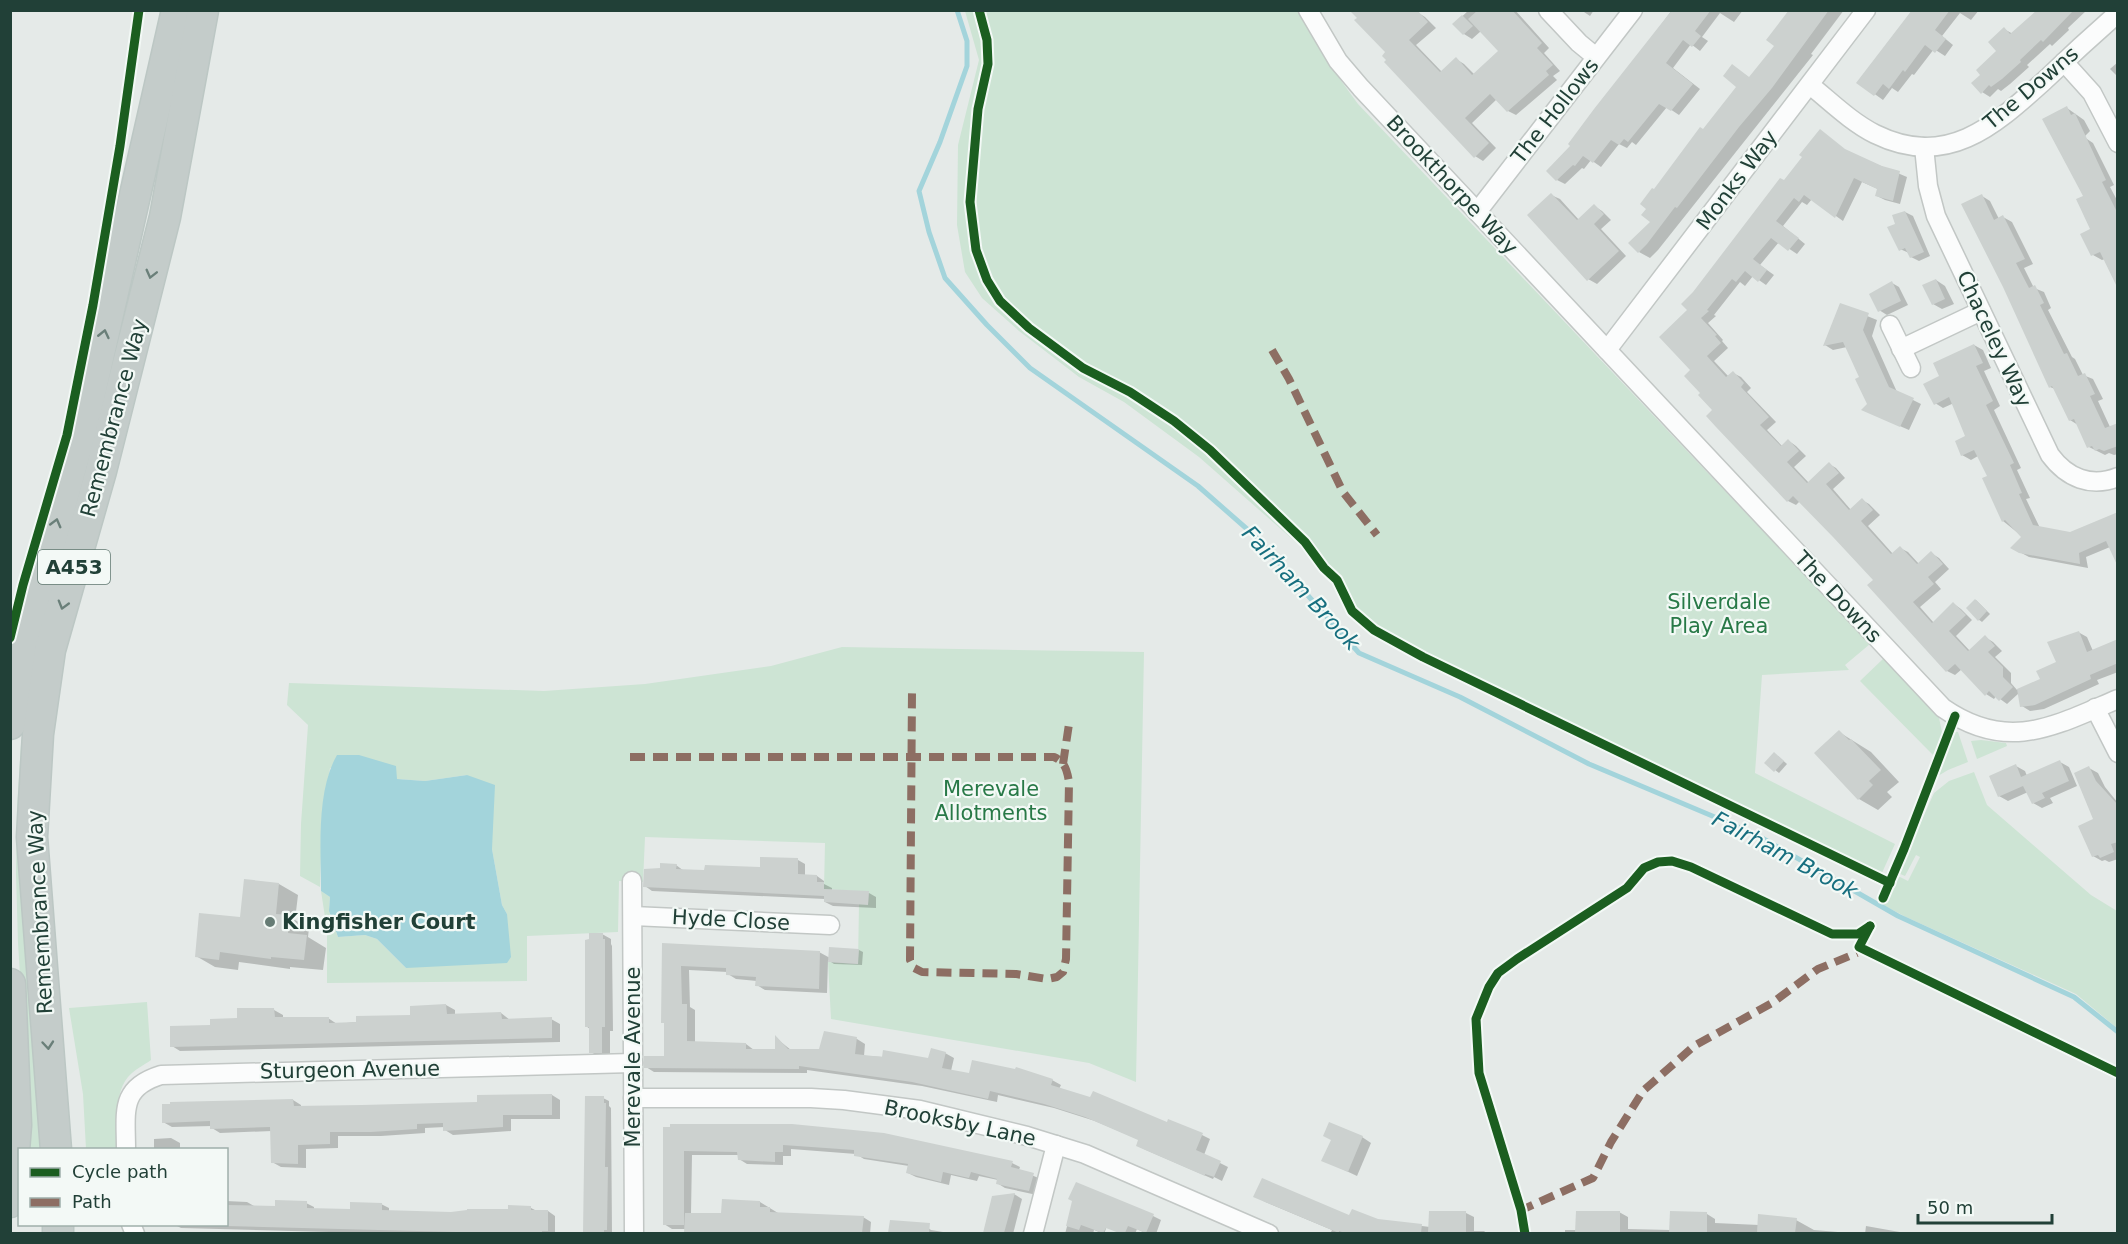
<svg xmlns="http://www.w3.org/2000/svg" width="2128" height="1244" font-family="'DejaVu Sans',sans-serif">
	<style>
		.green { fill: #cde4d4 }
		.water { fill: #a3d4db }
		.shadow { fill: #0003 }
		.lines { fill: none; stroke-linecap: round; stroke-linejoin: round }
		.stream { stroke: #a3d4db; stroke-width: 5 }
		.building { fill: #ccd1cf }
		.minor-casing { stroke: #c2c7c5; stroke-width: 21 }
		.trunk-casing { stroke: #bcc7c4; stroke-width: 33 }
		.minor { stroke: #fbfcfc; stroke-width: 18 }
		.trunk { stroke: #c4ccca; stroke-width: 30 }
		.quiet { stroke: #8d6e63; stroke-width: 8; stroke-dasharray: 15 8; stroke-linecap: butt }
		.cycleway-casing { stroke: #f3f9f6; stroke-width: 13 }
		.cycleway { stroke: #1b5e20; stroke-width: 9 }
		.oneway { stroke: #6a7f79 }
		.poi-dot { fill: #667c75; stroke: #f3f9f6; stroke-width: 2 }
		.labels { text-anchor: middle; dominant-baseline: central; stroke-width: 4.5; stroke-linejoin: round; paint-order: stroke }
		.shield { fill: #f3f9f6; stroke: #607870; stroke-width: 1.5 }
		.shield-label { font-size: 20px; font-weight: bold; fill: #214037 }
		.street-label { font-size: 21px; fill: #214037; stroke: #f3f9f6 }
		.park-label { font-size: 21px; fill: #287947; stroke: #f3f9f6 }
		.poi-label { font-size: 21px; font-weight: bold; fill: #214037; stroke: #f3f9f6; text-anchor: start }
		.water-label { font-size: 22px; font-style: italic; fill: #176f7f; stroke: #f3f9f6 }
	</style>
	<rect width="100%" height="100%" fill="#e5eae8"/>
	<g class="green">
		<path d="M 965,11 L 1299,11 C 1315,44 1336,74 1358,104 L 1870,644 L 1845,665 L 1849,670 L 1762,675 L 1755,773 L 1895,844 L 1881,875 L 1380,640 L 1366,631 L 1346,612 L 1333,585 L 1299,545 L 1199,457 L 1124,402 L 1079,377 L 1019,331 L 982,298 L 965,272 L 957,225 L 958,145 L 979,60 Z"/>
		<path d="M 43,636 L 41,1149 L 25,1150 L 26,1070 L 18,943 L 16,874 L 17,807 L 21,744 L 33,660 Z"/>
		<path d="M 842,647 L 1144,652 L 1136,1082 L 1089,1063 L 831,1019 L 828,962 L 858,964 L 859,904 L 868,904 L 869,892 L 824,889 L 825,843 L 645,837 L 643,882 L 619,881 L 618,932 L 527,936 L 527,981 L 327,983 L 327,930 L 321,891 L 330,897 L 329,911 L 338,937 L 365,935 L 377,939 L 406,968 L 507,914 L 502,905 L 492,849 L 492,831 L 467,775 L 425,781 L 397,779 L 330,768 C 323,807 321,847 320,887 L 300,876 L 301,824 L 308,725 L 287,705 L 289,683 L 544,691 L 645,684 L 771,666 Z"/>
		<path d="M 1884,658 L 1938,713 L 1943,737 L 1933,755 L 1860,681 Z"/>
		<path d="M 1954,732 L 1958,732 L 1968,762 L 1948,770 L 1933,779 Z"/>
		<path d="M 1981,740 L 2006,743 L 2007,746 L 1977,759 L 1971,741 Z"/>
		<path d="M 1974,772 L 1987,805 L 2091,895 L 2117,911 L 2117,1028 L 2076,994 L 1906,917 L 1883,905 L 1895,878 L 1900,877 L 1908,881 L 1920,857 L 1916,855 L 1905,876 L 1898,873 L 1934,793 L 1949,781 Z"/>
		<path d="M 147,1002 L 151,1060 C 144,1065 134,1070 128,1077 C 113,1095 118,1127 119,1149 L 86,1149 L 83,1094 L 69,1008 Z"/>
	</g>
	<path class="water" d="M 337,755 L 359,755 L 396,766 L 397,779 L 425,781 L 467,775 L 495,785 L 492,849 L 502,905 L 507,914 L 511,957 L 507,963 L 406,968 L 377,939 L 365,935 L 338,937 L 329,911 L 330,897 L 321,891 C 321,850 316,791 337,755 Z"/>
	<g class="shadow">
		<path d="M 1469,10 L 1515,10 L 1549,48 L 1544,53 L 1560,71 L 1553,76 L 1557,80 L 1516,115 L 1508,111 L 1497,99 L 1472,123 L 1496,148 L 1483,161 L 1475,156 L 1386,62 L 1417,12 L 1425,17 L 1436,28 L 1416,45 L 1442,72 L 1456,59 L 1464,64 L 1475,75 L 1500,51 L 1481,31 L 1472,39 L 1464,34 L 1454,24 Z"/>
		<path d="M 1581,10 L 1594,10 L 1590,16 Z"/>
		<path d="M 1672,10 L 1743,10 L 1734,22 L 1720,13 L 1702,37 L 1708,41 L 1700,51 L 1691,44 L 1673,68 L 1700,89 L 1679,115 L 1667,107 L 1636,145 L 1632,142 L 1627,148 L 1619,144 L 1601,167 L 1591,160 L 1584,169 L 1582,168 L 1565,184 L 1557,180 L 1572,145 Z"/>
		<path d="M 1791,10 L 1844,10 L 1811,54 L 1813,55 L 1658,250 L 1650,258 L 1639,252 L 1653,222 L 1648,209 L 1654,191 L 1738,87 L 1732,66 L 1750,78 L 1776,46 Z"/>
		<path d="M 1913,10 L 1979,10 L 1971,20 L 1960,13 L 1942,36 L 1953,45 L 1945,56 L 1934,49 L 1914,75 L 1912,74 L 1898,92 L 1892,88 L 1883,100 L 1858,82 Z"/>
		<path d="M 2040,10 L 2087,10 L 2068,28 L 2069,30 L 2052,46 L 2050,44 L 2027,65 L 2029,67 L 2010,84 L 2001,91 L 1998,89 L 1990,97 L 1982,92 L 1982,75 L 1998,51 L 2004,29 L 2013,34 Z"/>
		<path d="M 2118,62 L 2118,77 L 2110,69 Z"/>
		<path d="M 2067,108 L 2084,120 L 2090,131 L 2084,137 L 2093,143 L 2114,185 L 2110,187 L 2118,202 L 2118,285 L 2105,259 L 2102,260 L 2093,255 L 2092,230 Z"/>
		<path d="M 1850,153 L 1907,177 L 1900,204 L 1885,200 L 1877,196 L 1878,189 L 1862,182 L 1843,221 L 1812,199 L 1807,205 L 1802,202 L 1783,226 L 1805,244 L 1797,254 L 1779,242 L 1760,265 L 1774,275 L 1766,285 L 1753,276 L 1745,286 L 1740,282 L 1714,315 L 1716,316 L 1708,323 L 1723,340 L 1722,341 L 1728,348 L 1714,361 L 1729,377 L 1733,373 L 1741,377 L 1751,388 L 1747,392 L 1776,422 L 1767,430 L 1783,447 L 1789,441 L 1796,446 L 1806,456 L 1794,467 L 1809,483 L 1829,464 L 1836,468 L 1845,478 L 1833,489 L 1851,510 L 1862,500 L 1869,504 L 1880,515 L 1868,526 L 1893,554 L 1900,548 L 1908,552 L 1919,564 L 1931,553 L 1939,558 L 1949,569 L 1935,582 L 1941,589 L 1920,607 L 1934,623 L 1954,604 L 1961,609 L 1972,620 L 1956,636 L 1970,651 L 1985,637 L 1993,642 L 2002,651 L 1995,657 L 2011,673 L 2011,683 L 2017,690 L 2042,679 L 2058,663 L 2078,632 L 2087,637 L 2093,651 L 2118,641 L 2118,672 L 2097,680 L 2099,684 L 2044,709 L 2030,711 L 2022,706 L 2019,693 L 2007,704 L 1996,696 L 1994,699 L 1986,694 L 1962,669 L 1955,675 L 1947,671 L 1875,580 L 1800,501 L 1796,505 L 1788,501 L 1714,410 L 1702,393 L 1692,370 L 1689,311 L 1695,293 L 1785,182 Z"/>
		<path d="M 1551,195 L 1560,199 L 1579,220 L 1594,206 L 1602,211 L 1611,220 L 1601,229 L 1626,256 L 1597,284 L 1588,279 Z"/>
		<path d="M 1982,196 L 1990,201 L 1999,219 L 2003,217 L 2012,222 L 2033,264 L 2024,268 L 2034,288 L 2044,292 L 2051,308 L 2048,310 L 2072,357 L 2075,359 L 2083,375 L 2093,379 L 2103,399 L 2098,401 L 2110,427 L 2118,424 L 2118,454 L 2114,455 L 2109,453 L 2105,455 L 2089,447 L 2078,425 L 2070,420 L 2055,389 L 2050,387 Z"/>
		<path d="M 1905,212 L 1913,216 L 1930,256 L 1919,261 L 1911,257 L 1909,253 L 1900,249 L 1897,225 Z"/>
		<path d="M 1936,280 L 1945,286 L 1954,304 L 1942,309 L 1933,304 Z"/>
		<path d="M 1892,283 L 1899,287 L 1908,305 L 1887,315 L 1879,310 Z"/>
		<path d="M 1840,305 L 1877,320 L 1872,336 L 1897,392 L 1921,404 L 1909,430 L 1872,414 L 1861,378 L 1847,347 L 1833,350 L 1825,345 Z"/>
		<path d="M 1974,345 L 1983,350 L 1991,368 L 1984,371 L 2000,406 L 1994,410 L 2021,468 L 2017,470 L 2030,498 L 2026,499 L 2040,528 L 2070,533 L 2110,517 L 2110,547 L 2086,557 L 2088,568 L 2029,557 L 2012,548 L 2023,537 L 2003,521 L 1984,479 L 1989,477 L 1978,456 L 1971,460 L 1962,455 L 1967,437 L 1954,403 L 1943,408 L 1935,403 L 1941,377 Z"/>
		<path d="M 1976,600 L 1990,614 L 1982,622 L 1978,619 Z"/>
		<path d="M 1839,732 L 1871,752 L 1899,782 L 1887,792 L 1892,797 L 1878,810 L 1859,799 Z"/>
		<path d="M 1778,756 L 1787,764 L 1779,773 L 1766,763 Z"/>
		<path d="M 2060,762 L 2069,767 L 2077,786 L 2050,798 L 2053,803 L 2042,808 L 2033,803 L 2028,792 L 2008,801 L 1999,796 L 2016,766 L 2025,771 L 2027,776 Z"/>
		<path d="M 2089,768 L 2098,773 L 2105,787 L 2118,803 L 2118,859 L 2109,862 L 2105,860 L 2102,861 L 2093,856 L 2095,820 Z"/>
		<path d="M 798,860 L 805,864 L 805,876 L 817,876 L 824,881 L 824,884 L 832,888 L 832,891 L 869,893 L 876,897 L 876,908 L 833,906 L 825,902 L 825,899 L 652,891 L 645,886 L 661,870 L 676,865 L 684,871 L 762,869 Z"/>
		<path d="M 279,884 L 298,895 L 295,920 L 309,928 L 308,937 L 326,948 L 323,970 L 290,967 L 290,969 L 239,962 L 238,970 L 215,967 L 196,956 Z"/>
		<path d="M 602,934 L 611,939 L 611,944 L 612,946 L 613,1031 L 610,1031 L 610,1056 L 599,1057 L 591,1052 L 590,1029 L 586,1026 Z"/>
		<path d="M 664,945 L 819,952 L 830,958 L 859,950 L 863,952 L 862,965 L 834,964 L 828,960 L 827,993 L 765,990 L 757,985 L 757,981 L 736,979 L 728,974 L 728,972 L 689,970 L 690,1007 L 695,1010 L 695,1043 L 746,1044 L 754,1050 L 776,1050 L 776,1038 L 791,1050 L 821,1050 L 825,1033 L 857,1039 L 865,1044 L 864,1056 L 929,1059 L 945,1053 L 954,1058 L 951,1071 L 970,1075 L 1052,1080 L 1061,1085 L 1059,1089 L 1202,1135 L 1210,1139 L 1204,1155 L 1228,1167 L 1222,1181 L 1214,1177 L 1213,1179 L 1146,1150 L 1138,1146 L 1140,1140 L 1095,1121 L 1054,1108 L 998,1095 L 997,1102 L 922,1086 L 807,1070 L 807,1073 L 654,1072 L 646,1067 L 666,1057 Z"/>
		<path d="M 446,1005 L 455,1010 L 455,1015 L 501,1013 L 510,1020 L 551,1019 L 560,1024 L 560,1042 L 180,1051 L 172,1046 L 211,1027 L 274,1010 L 283,1015 L 283,1018 L 328,1018 L 337,1024 L 412,1016 Z"/>
		<path d="M 552,1095 L 560,1100 L 560,1119 L 511,1119 L 511,1131 L 453,1135 L 445,1130 L 445,1127 L 425,1128 L 425,1133 L 381,1136 L 338,1136 L 338,1148 L 306,1149 L 306,1168 L 281,1167 L 272,1162 L 272,1131 L 220,1133 L 212,1128 L 212,1126 L 172,1127 L 163,1122 L 293,1100 L 301,1105 L 301,1108 L 478,1104 Z"/>
		<path d="M 587,1098 L 603,1098 L 609,1101 L 609,1106 L 611,1108 L 612,1232 L 609,1234 L 585,1234 Z"/>
		<path d="M 665,1129 L 1012,1163 L 1020,1167 L 1019,1170 L 1041,1179 L 1037,1195 L 1005,1188 L 997,1183 L 998,1180 L 979,1176 L 977,1181 L 951,1175 L 949,1185 L 916,1177 L 908,1173 L 909,1166 L 864,1159 L 856,1154 L 791,1149 L 791,1156 L 783,1156 L 783,1165 L 747,1164 L 739,1159 L 739,1155 L 692,1155 L 691,1214 L 723,1214 L 760,1202 L 778,1213 L 863,1217 L 871,1222 L 870,1234 L 686,1234 L 685,1229 L 672,1229 L 664,1224 Z"/>
		<path d="M 1362,1137 L 1371,1143 L 1357,1176 L 1323,1160 L 1332,1140 Z"/>
		<path d="M 171,1138 L 180,1143 L 180,1150 L 154,1150 L 154,1139 Z"/>
		<path d="M 1014,1194 L 1022,1199 L 1013,1234 L 984,1234 L 994,1197 Z"/>
		<path d="M 1074,1200 L 1153,1216 L 1161,1220 L 1156,1234 L 1147,1234 L 1137,1229 L 1135,1234 L 1126,1234 L 1107,1226 L 1104,1234 L 1094,1230 L 1093,1234 L 1065,1234 Z"/>
		<path d="M 226,1201 L 247,1202 L 254,1206 L 276,1208 L 306,1203 L 314,1207 L 314,1209 L 351,1210 L 381,1204 L 389,1208 L 389,1211 L 451,1213 L 510,1211 L 531,1208 L 537,1211 L 548,1211 L 555,1216 L 555,1234 L 403,1234 L 181,1228 L 173,1224 L 226,1224 Z"/>
		<path d="M 1263,1201 L 1350,1217 L 1430,1227 L 1466,1213 L 1474,1217 L 1474,1231 L 1484,1231 L 1488,1234 L 1334,1234 L 1331,1232 L 1332,1230 Z"/>
		<path d="M 1619,1212 L 1628,1217 L 1628,1229 L 1671,1230 L 1707,1214 L 1715,1219 L 1715,1223 L 1759,1225 L 1796,1220 L 1814,1230 L 1862,1234 L 1565,1234 L 1565,1230 L 1576,1230 Z"/>
		<path d="M 891,1221 L 923,1224 L 931,1230 L 955,1234 L 890,1234 Z"/>
		<path d="M 1866,1226 L 1911,1234 L 1865,1234 Z"/>
	</g>
	<g class="lines">
		<path class="stream" d="M 957,10 L 967,41 L 967,66 L 940,142 L 919,191 L 929,232 L 945,278 L 987,325 L 1030,368 L 1198,486 L 1255,536 L 1359,653 L 1460,697 L 1589,764 L 1755,834 L 1898,916 L 2074,997 L 2118,1032"/>
	</g>
	<g class="building">
		<path d="M 1349,10 L 1417,10 L 1428,22 L 1409,40 L 1440,72 L 1456,57 L 1472,75 L 1498,51 L 1468,19 L 1478,10 L 1512,10 L 1542,43 L 1537,48 L 1553,65 L 1546,71 L 1549,75 L 1507,112 L 1490,94 L 1465,118 L 1489,143 L 1474,158 L 1384,62 L 1386,60 L 1382,56 L 1385,52 L 1354,20 L 1357,18 Z"/>
		<path d="M 1672,10 L 1711,10 L 1695,31 L 1701,36 L 1692,47 L 1683,40 L 1666,63 L 1693,84 L 1671,111 L 1659,104 L 1628,142 L 1624,139 L 1619,145 L 1611,140 L 1593,163 L 1583,156 L 1575,166 L 1573,165 L 1556,181 L 1546,171 L 1570,146 L 1568,144 L 1594,109 Z"/>
		<path d="M 1789,10 L 1829,10 L 1772,88 L 1739,127 L 1677,208 L 1675,207 L 1647,244 L 1638,253 L 1628,243 L 1650,222 L 1641,215 L 1646,209 L 1640,204 L 1652,188 L 1654,189 L 1700,127 L 1703,129 L 1736,87 L 1723,76 L 1732,64 L 1749,77 L 1774,46 L 1766,40 Z"/>
		<path d="M 1912,10 L 1950,10 L 1935,30 L 1946,39 L 1935,53 L 1925,45 L 1905,72 L 1903,70 L 1889,89 L 1883,84 L 1874,96 L 1856,83 Z"/>
		<path d="M 2037,10 L 2074,10 L 2043,42 L 2041,40 L 2020,60 L 2021,62 L 2002,79 L 1991,87 L 1989,85 L 1981,94 L 1971,83 L 1980,75 L 1976,70 L 1996,51 L 1988,42 L 2004,27 L 2010,34 Z"/>
		<path d="M 1462,15 L 1473,26 L 1463,35 L 1452,24 Z"/>
		<path d="M 2067,106 L 2071,115 L 2075,113 L 2081,126 L 2106,180 L 2102,182 L 2118,214 L 2118,289 L 2100,252 L 2091,256 L 2080,234 L 2090,229 L 2076,199 L 2083,196 L 2042,119 Z"/>
		<path d="M 1820,129 L 1845,149 L 1882,166 L 1900,171 L 1893,201 L 1875,196 L 1877,189 L 1854,178 L 1835,218 L 1804,195 L 1799,202 L 1794,198 L 1776,221 L 1799,238 L 1788,251 L 1771,238 L 1753,259 L 1767,270 L 1758,282 L 1745,271 L 1736,282 L 1732,279 L 1707,310 L 1709,311 L 1701,318 L 1717,335 L 1715,336 L 1721,343 L 1707,356 L 1726,377 L 1733,371 L 1744,383 L 1741,387 L 1769,417 L 1760,425 L 1781,446 L 1788,439 L 1799,451 L 1787,462 L 1807,483 L 1829,462 L 1839,473 L 1826,484 L 1849,510 L 1862,498 L 1873,510 L 1861,521 L 1891,554 L 1900,546 L 1917,564 L 1931,551 L 1943,564 L 1928,577 L 1934,584 L 1913,602 L 1932,623 L 1953,602 L 1966,615 L 1949,631 L 1968,651 L 1985,635 L 1995,646 L 1988,652 L 2003,667 L 2003,677 L 2013,687 L 1999,701 L 1989,691 L 1985,696 L 1955,664 L 1946,672 L 1867,585 L 1873,580 L 1833,537 L 1793,496 L 1787,502 L 1716,427 L 1706,416 L 1712,410 L 1698,395 L 1700,393 L 1684,376 L 1690,370 L 1659,337 L 1687,310 L 1681,304 L 1693,292 L 1780,178 L 1784,180 L 1802,157 L 1799,155 Z"/>
		<path d="M 1551,193 L 1577,220 L 1594,204 L 1604,214 L 1594,224 L 1619,251 L 1587,281 L 1527,215 Z"/>
		<path d="M 1982,194 L 1994,220 L 2003,215 L 2025,259 L 2016,263 L 2029,288 L 2035,285 L 2044,303 L 2040,305 L 2064,354 L 2067,353 L 2078,376 L 2085,373 L 2095,394 L 2090,396 L 2105,428 L 2118,423 L 2118,446 L 2104,451 L 2099,449 L 2095,451 L 2092,446 L 2087,448 L 2074,419 L 2069,421 L 2052,386 L 2049,388 L 2003,287 L 1961,204 Z"/>
		<path d="M 1905,211 L 1924,252 L 1910,258 L 1905,248 L 1899,251 L 1887,227 L 1895,224 L 1892,215 Z"/>
		<path d="M 1936,279 L 1945,299 L 1932,305 L 1922,285 Z"/>
		<path d="M 1892,281 L 1901,301 L 1878,312 L 1869,294 Z"/>
		<path d="M 1840,303 L 1869,313 L 1863,330 L 1889,387 L 1914,398 L 1900,427 L 1861,410 L 1867,404 L 1855,379 L 1859,377 L 1843,342 L 1823,346 Z"/>
		<path d="M 1974,344 L 1983,363 L 1976,366 L 1993,401 L 1986,405 L 2014,463 L 2010,465 L 2022,493 L 2019,494 L 2033,525 L 2070,532 L 2118,512 L 2118,567 L 2106,541 L 2079,553 L 2080,564 L 2019,553 L 2010,548 L 2021,537 L 2005,520 L 2002,522 L 1982,478 L 1987,476 L 1974,450 L 1961,456 L 1955,441 L 1965,436 L 1949,397 L 1934,405 L 1923,384 L 1939,376 L 1933,363 Z"/>
		<path d="M 1975,599 L 1987,611 L 1978,621 L 1966,608 Z"/>
		<path d="M 2079,631 L 2087,652 L 2118,639 L 2118,663 L 2090,675 L 2091,679 L 2035,705 L 2020,707 L 2017,689 L 2040,679 L 2036,671 L 2056,662 L 2047,642 Z"/>
		<path d="M 1839,730 L 1849,740 L 1851,739 L 1881,770 L 1869,781 L 1873,785 L 1858,800 L 1814,753 Z"/>
		<path d="M 1774,752 L 1784,761 L 1774,772 L 1764,763 Z"/>
		<path d="M 2060,760 L 2069,781 L 2042,793 L 2045,798 L 2032,804 L 2023,786 L 1998,797 L 1989,776 L 2016,764 L 2021,777 Z"/>
		<path d="M 2089,766 L 2096,781 L 2118,805 L 2118,842 L 2111,844 L 2114,852 L 2100,858 L 2098,855 L 2092,857 L 2078,826 L 2093,819 L 2074,773 Z"/>
		<path d="M 760,857 L 798,858 L 798,874 L 817,875 L 817,882 L 824,882 L 824,889 L 869,891 L 868,905 L 824,902 L 824,896 L 643,887 L 644,869 L 660,868 L 660,863 L 677,864 L 676,869 L 704,870 L 705,865 L 760,867 Z"/>
		<path d="M 244,879 L 279,883 L 276,914 L 290,915 L 288,933 L 307,935 L 304,960 L 271,957 L 271,959 L 220,952 L 219,960 L 195,957 L 199,913 L 240,917 Z"/>
		<path d="M 589,933 L 603,933 L 603,939 L 605,939 L 605,1027 L 602,1027 L 602,1053 L 589,1053 L 589,1027 L 585,1027 L 585,940 L 589,939 Z"/>
		<path d="M 662,943 L 820,951 L 819,989 L 755,986 L 756,977 L 726,975 L 726,968 L 681,966 L 682,1004 L 687,1004 L 687,1041 L 746,1043 L 746,1049 L 775,1049 L 775,1035 L 788,1049 L 819,1049 L 824,1031 L 857,1037 L 855,1054 L 882,1057 L 883,1050 L 928,1058 L 931,1048 L 946,1052 L 942,1068 L 969,1073 L 972,1060 L 1015,1069 L 1016,1067 L 1053,1079 L 1051,1085 L 1090,1097 L 1093,1091 L 1167,1122 L 1168,1119 L 1203,1133 L 1196,1150 L 1221,1161 L 1214,1177 L 1205,1174 L 1205,1176 L 1136,1146 L 1138,1140 L 1085,1117 L 1044,1104 L 990,1091 L 988,1099 L 912,1082 L 799,1066 L 799,1069 L 644,1068 L 644,1056 L 664,1056 L 664,1023 L 661,1023 Z"/>
		<path d="M 829,947 L 859,949 L 858,964 L 828,962 Z"/>
		<path d="M 446,1004 L 447,1014 L 501,1012 L 502,1019 L 552,1017 L 552,1038 L 170,1047 L 170,1026 L 210,1025 L 210,1019 L 237,1018 L 237,1008 L 274,1008 L 275,1017 L 329,1017 L 329,1023 L 356,1022 L 356,1016 L 410,1015 L 410,1006 Z"/>
		<path d="M 552,1094 L 552,1115 L 503,1115 L 503,1127 L 443,1131 L 443,1123 L 417,1124 L 417,1129 L 371,1132 L 330,1132 L 330,1144 L 298,1145 L 298,1164 L 271,1163 L 270,1127 L 210,1129 L 210,1121 L 162,1123 L 162,1104 L 170,1104 L 170,1102 L 293,1099 L 294,1106 L 362,1105 L 477,1102 L 477,1095 Z"/>
		<path d="M 585,1096 L 604,1096 L 604,1103 L 606,1103 L 605,1167 L 608,1167 L 607,1230 L 604,1230 L 604,1233 L 583,1233 Z"/>
		<path d="M 1329,1122 L 1363,1136 L 1348,1172 L 1321,1161 L 1331,1140 L 1323,1136 Z"/>
		<path d="M 670,1124 L 792,1124 L 884,1133 L 1013,1161 L 1011,1167 L 1034,1173 L 1029,1191 L 996,1184 L 997,1179 L 971,1172 L 969,1178 L 943,1172 L 941,1182 L 906,1173 L 908,1164 L 854,1156 L 854,1150 L 783,1145 L 783,1152 L 775,1152 L 775,1162 L 738,1160 L 737,1152 L 684,1151 L 684,1225 L 663,1225 L 663,1127 L 670,1127 Z"/>
		<path d="M 1262,1178 L 1349,1215 L 1352,1209 L 1378,1219 L 1422,1224 L 1421,1233 L 1345,1233 L 1339,1231 L 1339,1233 L 1253,1197 Z"/>
		<path d="M 1076,1182 L 1154,1214 L 1146,1233 L 1128,1226 L 1125,1233 L 1119,1233 L 1106,1228 L 1103,1233 L 1081,1225 L 1079,1230 L 1066,1226 L 1072,1201 L 1068,1199 Z"/>
		<path d="M 1015,1193 L 1004,1233 L 983,1233 L 992,1196 Z"/>
		<path d="M 722,1199 L 760,1201 L 760,1207 L 770,1207 L 770,1212 L 864,1216 L 862,1233 L 684,1233 L 685,1213 L 721,1213 Z"/>
		<path d="M 275,1200 L 307,1201 L 307,1208 L 350,1209 L 350,1202 L 382,1203 L 382,1210 L 451,1212 L 467,1210 L 467,1209 L 508,1209 L 508,1205 L 531,1206 L 531,1210 L 548,1210 L 548,1231 L 542,1231 L 542,1233 L 455,1233 L 455,1232 L 226,1226 L 226,1205 L 275,1206 Z"/>
		<path d="M 1429,1211 L 1466,1211 L 1466,1233 L 1428,1233 Z"/>
		<path d="M 1576,1211 L 1620,1211 L 1620,1233 L 1575,1233 Z"/>
		<path d="M 1670,1211 L 1707,1212 L 1707,1233 L 1669,1233 Z"/>
		<path d="M 1758,1214 L 1797,1218 L 1795,1233 L 1757,1233 Z"/>
		<path d="M 890,1220 L 930,1223 L 929,1233 L 888,1233 Z"/>
	</g>
	<g class="lines">
		<defs>
			<g id="minor">
				<path d="M 1308,10 L 1338,61 L 1361,88 L 1943,708 C 2008,753 2054,726 2118,699"/>
				<path d="M 1548,10 L 1579,43 L 1596,57"/>
				<path d="M 2064,62 L 2092,93 L 2118,143"/>
				<path d="M 1810,85 C 1830,101 1851,122 1875,134 C 1946,169 1993,127 2044,81 C 2068,58 2093,35 2118,13"/>
				<path d="M 1924,147 L 1928,186 L 1936,216 L 2050,455 C 2067,478 2091,488 2118,477"/>
				<path d="M 1477,212 L 1633,10"/>
				<path d="M 1890,325 L 1911,368"/>
				<path d="M 1901,349 L 1981,311"/>
				<path d="M 1607,350 L 1866,10"/>
				<path d="M 2095,708 L 2118,753"/>
				<path d="M 632,881 L 634,1234"/>
				<path d="M 633,916 L 830,925"/>
				<path d="M 633,1098 L 811,1098 L 844,1100 L 920,1110 L 1027,1136 L 1085,1154 L 1269,1234"/>
				<path d="M 126,1150 C 126,1112 119,1088 161,1075 L 633,1063"/>
				<path d="M 131,1224 L 135,1234"/>
				<path d="M 1033,1234 L 1056,1145"/>
			</g>
			<g id="trunk">
				<path d="M 10,724 L 26,631 L 84,420 L 177,10"/>
				<path d="M 10,984 L 16,1125 L 10,1202"/>
				<path d="M 56,1150 L 32,837 L 38,734 L 50,650 L 101,471 L 165,217 L 203,10"/>
				<path d="M 58,1224 L 58,1234"/>
			</g>
		</defs>
		<use href="#minor" class="minor-casing"/>
		<use href="#trunk" class="trunk-casing"/>
		<use href="#minor" class="minor"/>
		<use href="#trunk" class="trunk"/>
		<g class="quiet">
			<path d="M 1272,350 L 1289,379 L 1343,492 L 1377,535"/>
			<path d="M 630,757 L 1054,757 C 1065,762 1067,770 1069,782 L 1066,959 L 1063,972 L 1057,977 L 1047,979 L 1016,974 L 922,972 L 914,968 L 910,960 L 912,692"/>
			<path d="M 1063,764 L 1069,724"/>
			<path d="M 1519,1211 L 1593,1178 L 1611,1142 L 1643,1091 L 1694,1046 L 1772,1003 L 1818,969 L 1857,953"/>
		</g>
		<defs>
			<g id="cycleway">
				<path d="M 979,10 L 987,40 L 988,64 L 978,109 L 970,202 L 976,250 L 987,280 L 1000,301 L 1029,328 L 1083,368 L 1130,392 L 1174,421 L 1210,450 L 1305,542 L 1324,568 L 1337,580 L 1352,611 L 1374,630 L 1423,657 L 1890,883"/>
				<path d="M 10,638 L 23,585 L 67,435 L 93,305 L 120,146 L 139,10"/>
				<path d="M 1883,898 L 1904,849 L 1955,716"/>
				<path d="M 1870,926 L 1859,947 L 2118,1073"/>
				<path d="M 1525,1234 L 1521,1210 L 1479,1073 L 1476,1019 L 1489,987 L 1498,973 L 1517,959 L 1627,888 L 1644,868 L 1658,862 L 1672,861 L 1691,867 L 1832,934 L 1858,934 L 1870,926"/>
			</g>
		</defs>
		<use href="#cycleway" class="cycleway-casing"/>
		<use href="#cycleway" class="cycleway"/>
	</g>
	<defs><path id="oneway-chevron" d="M-2-3.5L2.5 0L-2 3.5" fill="none" stroke-width="1.6" stroke-linecap="round" stroke-linejoin="round" transform="scale(1.5)"/></defs>
	<g class="oneway">
		<use href="#oneway-chevron" transform="translate(151 274) rotate(104)"/>
		<use href="#oneway-chevron" transform="translate(104 334) rotate(-77)"/>
		<use href="#oneway-chevron" transform="translate(56 523) rotate(-75)"/>
		<use href="#oneway-chevron" transform="translate(63 605) rotate(106)"/>
		<use href="#oneway-chevron" transform="translate(48 1045) rotate(85)"/>
	</g>
	<circle class="poi-dot" cx="270" cy="922" r="6"/>
	<g class="labels">
		<rect class="shield" x="38" y="550" width="72" height="34" rx="4.5"/>
		<g class="shield-label">
			<text x="74" y="567">A453</text>
		</g>
		<g class="street-label">
			<text transform="translate(2031 88) rotate(-40)">The Downs</text>
			<text transform="translate(1555 111) rotate(-52)">The Hollows</text>
			<text transform="translate(1737 180) rotate(-53)">Monks Way</text>
			<text transform="translate(1452 185) rotate(47)">Brookthorpe Way</text>
			<text transform="translate(1994 339) rotate(65)">Chaceley Way</text>
			<text transform="translate(114 418) rotate(-75)">Remembrance Way</text>
			<text transform="translate(1838 597) rotate(47)">The Downs</text>
			<text transform="translate(40 912) rotate(-93)">Remembrance Way</text>
			<text transform="translate(731 920) rotate(3)">Hyde Close</text>
			<text transform="translate(633 1057) rotate(-90)">Merevale Avenue</text>
			<text transform="translate(350 1070) rotate(-1)">Sturgeon Avenue</text>
			<text transform="translate(960 1123) rotate(12)">Brooksby Lane</text>
		</g>
		<g class="park-label">
			<text x="1719" y="602">Silverdale<tspan x="1719" dy="24">Play Area</tspan></text>
			<text x="991" y="789">Merevale<tspan x="991" dy="24">Allotments</tspan></text>
		</g>
		<g class="poi-label">
			<text x="282" y="922">Kingfisher Court</text>
		</g>
		<g class="water-label">
			<text transform="translate(1301 588) rotate(47)">Fairham Brook</text>
			<text transform="translate(1785 855) rotate(28)">Fairham Brook</text>
		</g>
	</g>
	<rect width="2128" height="1244" fill="none" stroke="#214037" stroke-width="24"/>
	<rect x="18" y="1148" width="210" height="78" fill="#f3f9f6" stroke="#9fafaa" stroke-width="1.5"/>
	<rect x="30" y="1168" width="30" height="9" fill="#1b5e20" stroke="#9fafaa" stroke-width="1.5"/>
	<text x="72" y="1178" font-size="18" fill="#214037">Cycle path</text>
	<rect x="30" y="1198" width="30" height="9" fill="#8d6e63" stroke="#9fafaa" stroke-width="1.5"/>
	<text x="72" y="1208" font-size="18" fill="#214037">Path</text>
	<path d="M1918 1214v9h134v-9" fill="none" stroke="#214037" stroke-width="3"/>
	<text x="1927" y="1214" font-size="18" fill="#214037" stroke="#f3f9f6" stroke-width="4.5" paint-order="stroke">50 m</text>
</svg>
